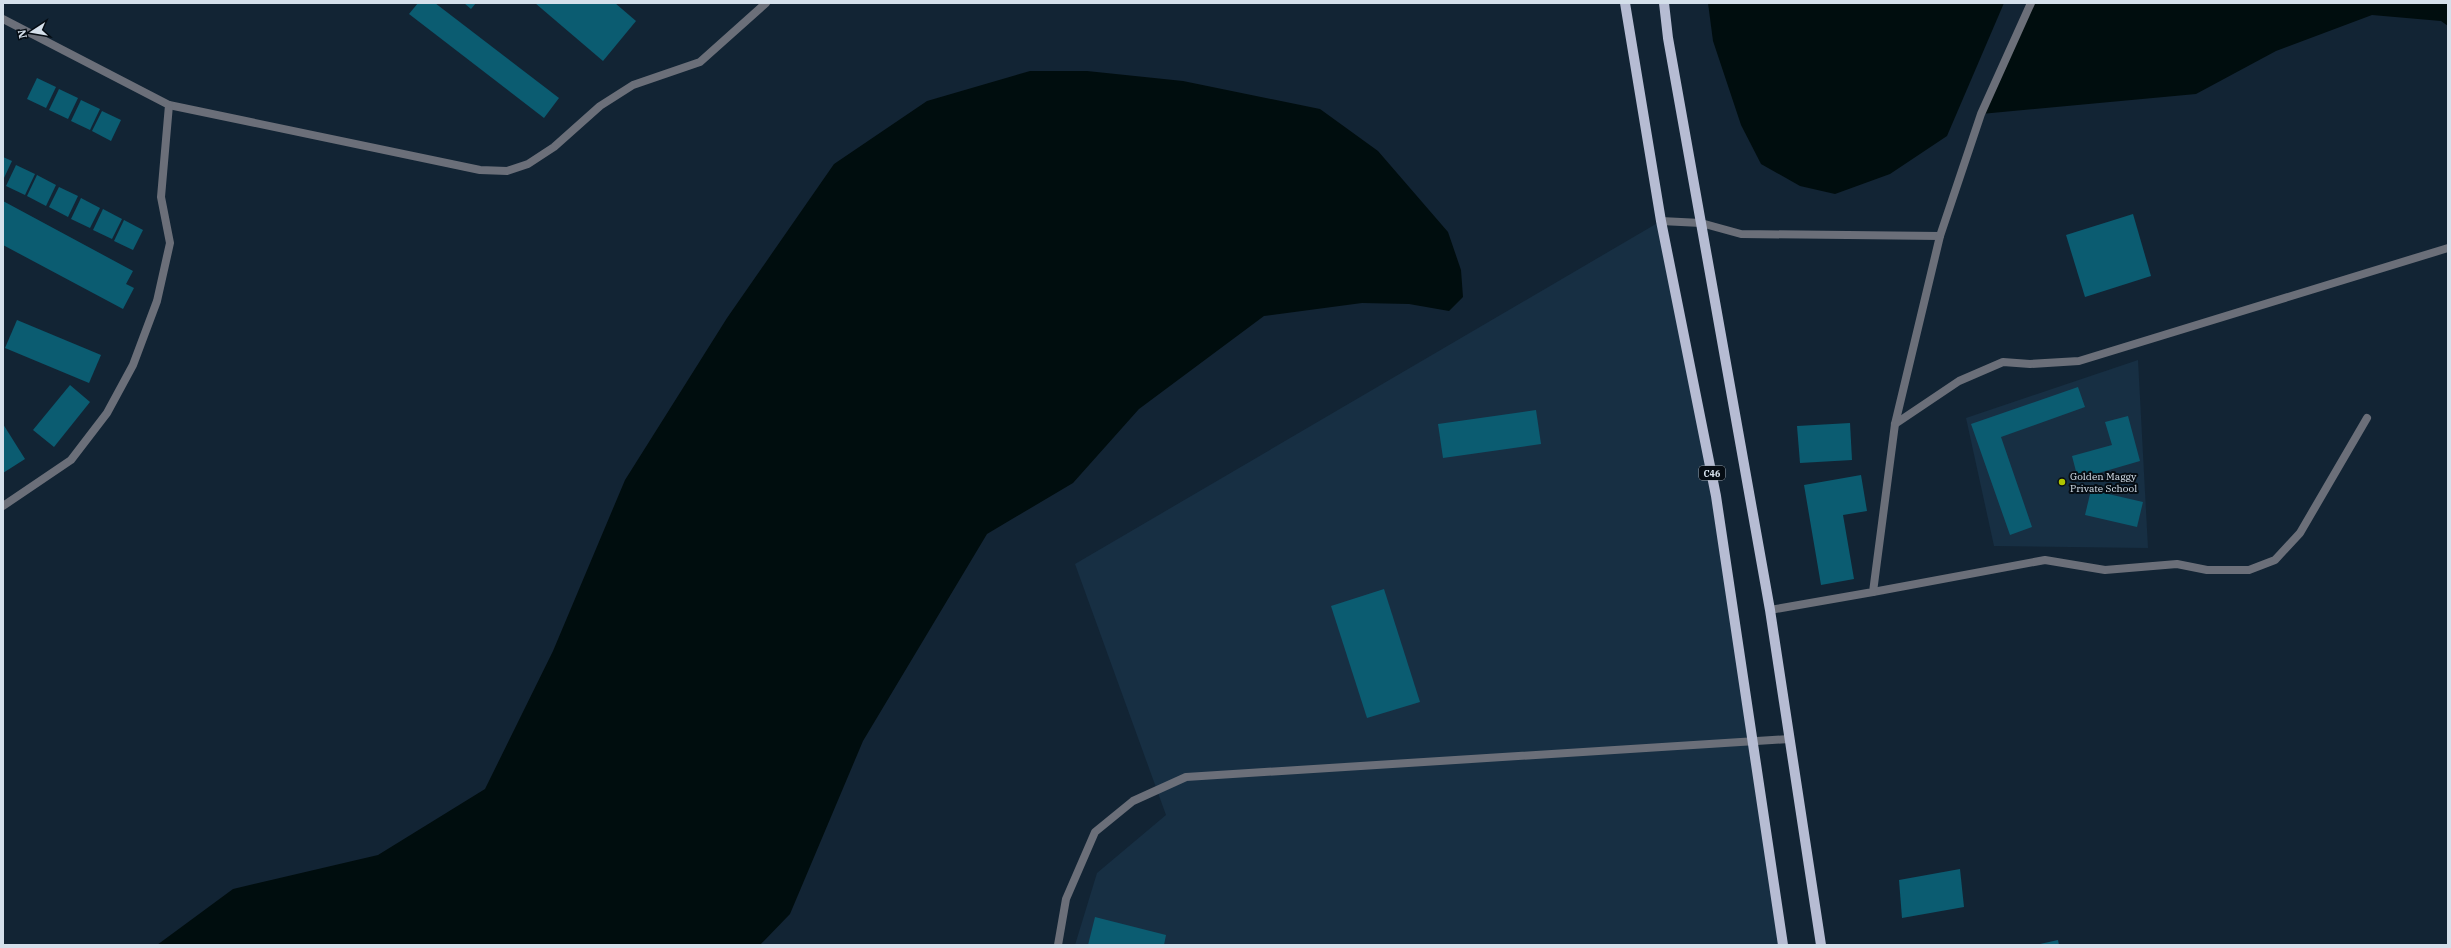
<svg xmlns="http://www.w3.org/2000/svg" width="2451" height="948" font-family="'IBM Plex Serif',serif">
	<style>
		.built { fill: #172f43 }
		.water { fill: #000d0e }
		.building { fill: #0b5c71 }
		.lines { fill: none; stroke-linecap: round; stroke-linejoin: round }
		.service { stroke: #6b6f79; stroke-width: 8 }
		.minor { stroke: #6b6f79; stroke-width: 8 }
		.primary { stroke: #b6bcd3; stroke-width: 10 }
		.poi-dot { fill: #b0c500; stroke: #050c13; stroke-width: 1.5 }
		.labels { text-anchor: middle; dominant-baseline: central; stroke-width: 4; stroke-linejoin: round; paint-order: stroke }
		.shield { fill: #050c13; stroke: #97a0aa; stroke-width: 1 }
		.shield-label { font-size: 9px; font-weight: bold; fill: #d5e0eb }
		.poi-label { font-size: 10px; fill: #d5e0eb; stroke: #050c13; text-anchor: start }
	</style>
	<rect width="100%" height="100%" fill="#122434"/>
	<g class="built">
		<path d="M 1661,221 L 1716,496 L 1783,945 L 1075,945 L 1097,873 L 1166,815 L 1075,564 Z"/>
		<path d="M 2138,360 L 2148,548 L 1994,546 L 1966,418 Z"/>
	</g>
	<g class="water">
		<path d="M 1708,3 L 2004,3 L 1947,136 L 1890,174 L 1835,194 L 1800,186 L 1761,164 L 1741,125 L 1713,41 Z"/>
		<path d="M 2031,3 L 2448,3 L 2448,26 L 2441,21 L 2372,15 L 2276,51 L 2196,94 L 1981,114 Z"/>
		<path d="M 1030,71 L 1087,71 L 1183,81 L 1320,109 L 1378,151 L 1448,232 L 1461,270 L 1463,297 L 1449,311 L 1409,304 L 1362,303 L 1264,316 L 1139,409 L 1073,483 L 987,534 L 863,741 L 790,914 L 760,945 L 157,945 L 233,889 L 378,855 L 485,789 L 553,651 L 625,480 L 727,318 L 834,164 L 927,101 Z"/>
	</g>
	<g class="building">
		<path d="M 418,3 L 435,3 L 559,98 L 544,118 L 409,14 Z"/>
		<path d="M 464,3 L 476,3 L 471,9 Z"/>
		<path d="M 535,3 L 615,3 L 636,21 L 603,61 Z"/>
		<path d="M 37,78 L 56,87 L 46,108 L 27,99 Z"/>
		<path d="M 59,89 L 78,98 L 68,119 L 49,110 Z"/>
		<path d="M 81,100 L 100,109 L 90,130 L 71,121 Z"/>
		<path d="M 102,111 L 121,120 L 111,141 L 92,131 Z"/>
		<path d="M 3,157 L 12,161 L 3,180 Z"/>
		<path d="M 16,165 L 35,174 L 25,195 L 6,186 Z"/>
		<path d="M 37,175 L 56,185 L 46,206 L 27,196 Z"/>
		<path d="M 59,187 L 78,196 L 68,217 L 49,207 Z"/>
		<path d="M 81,198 L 100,208 L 90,228 L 71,219 Z"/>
		<path d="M 3,201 L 133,271 L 126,284 L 134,288 L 123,309 L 3,245 Z"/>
		<path d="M 103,209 L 122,219 L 112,239 L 93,230 Z"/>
		<path d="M 2133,214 L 2151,276 L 2085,297 L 2066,235 Z"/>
		<path d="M 124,220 L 143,230 L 133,250 L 114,241 Z"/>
		<path d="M 17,320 L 101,355 L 89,383 L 5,348 Z"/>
		<path d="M 70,385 L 90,402 L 54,447 L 33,430 Z"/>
		<path d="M 2078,387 L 2085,407 L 2001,437 L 2032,527 L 2010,535 L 1971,424 Z"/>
		<path d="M 1536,410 L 1541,444 L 1443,458 L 1438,424 Z"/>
		<path d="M 2128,416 L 2140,461 L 2078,479 L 2072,456 L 2112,445 L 2105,422 Z"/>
		<path d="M 1850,423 L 1852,460 L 1800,463 L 1797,426 Z"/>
		<path d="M 3,424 L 25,459 L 3,473 Z"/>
		<path d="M 1861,475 L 1867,511 L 1843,515 L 1854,579 L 1821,585 L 1804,485 Z"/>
		<path d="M 2091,490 L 2143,502 L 2137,527 L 2085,515 Z"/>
		<path d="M 1384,589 L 1420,702 L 1367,718 L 1331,606 Z"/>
		<path d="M 1960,869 L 1964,907 L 1902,918 L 1899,880 Z"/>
		<path d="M 1095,917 L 1166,935 L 1164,945 L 1088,945 Z"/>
		<path d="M 2058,940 L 2059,945 L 2040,945 L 2040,944 Z"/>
	</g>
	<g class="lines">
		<g class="service">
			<path d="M 169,105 L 480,170 L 507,171 L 528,164 L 554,147 L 600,106 L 633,85 L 700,62 L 766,3"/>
			<path d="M 1895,424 L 1959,381 L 2003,362 L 2030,364 L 2079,361 L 2448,248"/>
			<path d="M 1873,592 L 2045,560 L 2105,570 L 2177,564 L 2207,570 L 2249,570 L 2275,560 L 2300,533 L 2367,418"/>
		</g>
		<g class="minor">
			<path d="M 3,19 L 169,105 L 161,197 L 170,243 L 157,301 L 133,365 L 107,413 L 71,460 L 3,506"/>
			<path d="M 1661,221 L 1701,223 L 1741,234 L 1940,236 L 1981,114 L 2031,3"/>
			<path d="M 1770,610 L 1873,592 L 1895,424 L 1940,236"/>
			<path d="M 1058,945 L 1066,899 L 1095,832 L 1133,801 L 1186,777 L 1789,739"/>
		</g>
		<g class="primary">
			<path d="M 1625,3 L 1661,221 L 1716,496 L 1783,945"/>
			<path d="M 1664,3 L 1668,38 L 1770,610 L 1821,945"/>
		</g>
	</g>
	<circle class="poi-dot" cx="2062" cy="482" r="4"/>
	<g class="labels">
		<rect class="shield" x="1699" y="466" width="26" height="14" rx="3"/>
		<g class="shield-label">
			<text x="1712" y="473">C46</text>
		</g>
		<g class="poi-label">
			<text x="2070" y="476">Golden Maggy<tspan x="2070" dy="12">Private School</tspan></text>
		</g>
	</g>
	<rect width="2451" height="948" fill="none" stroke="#d5e0eb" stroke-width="8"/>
	<g transform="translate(32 32) rotate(258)" stroke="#050c13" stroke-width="3" paint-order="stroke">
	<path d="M0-3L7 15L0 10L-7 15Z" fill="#d5e0eb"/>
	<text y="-6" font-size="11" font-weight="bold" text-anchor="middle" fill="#d5e0eb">N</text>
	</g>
</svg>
